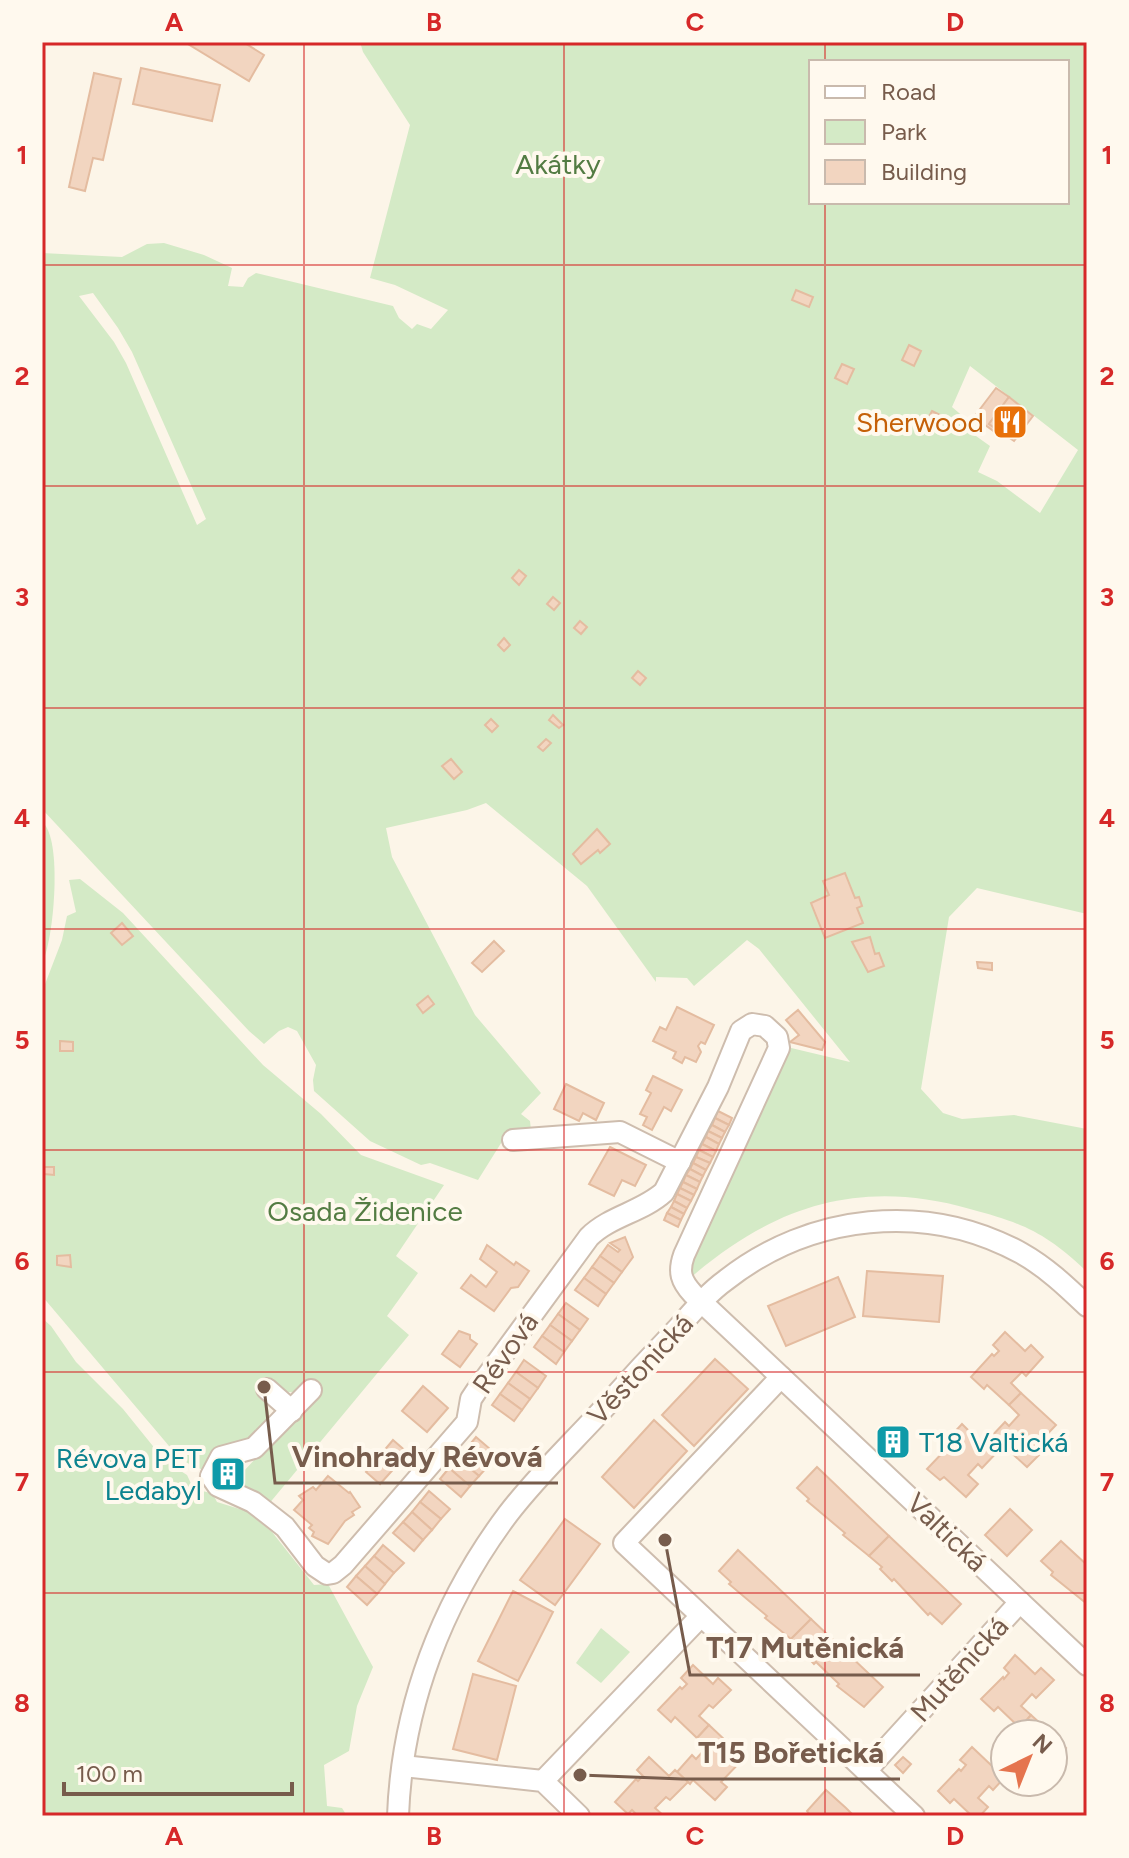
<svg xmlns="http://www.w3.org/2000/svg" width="1129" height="1858" font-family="Figtree,sans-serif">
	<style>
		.green { fill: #d4eac6; fill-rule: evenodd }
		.building { fill: #f2d5c0; stroke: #e4bca0; stroke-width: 2 }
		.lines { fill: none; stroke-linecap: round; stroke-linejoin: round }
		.minor-casing { stroke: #cebdae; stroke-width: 24 }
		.minor { stroke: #fff; stroke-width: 20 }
		.grid { fill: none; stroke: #d62828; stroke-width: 2; stroke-opacity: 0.55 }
		.labels { text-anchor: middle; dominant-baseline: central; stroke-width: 8; stroke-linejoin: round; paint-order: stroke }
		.park-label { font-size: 28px; fill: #537c43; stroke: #fff9ee }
		.food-label { font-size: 28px; fill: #c56008; stroke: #fff9ee; text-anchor: end }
		.street-label { font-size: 28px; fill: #775c4c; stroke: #fff9ee }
		.culture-label { font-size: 28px; fill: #0d838f; stroke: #fff9ee; text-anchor: start }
		.leader { fill: none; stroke: #775c4c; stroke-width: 3 }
		.callout-dot { fill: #775c4c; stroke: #fff9ee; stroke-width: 3 }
		.callout-label { font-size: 30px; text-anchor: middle; font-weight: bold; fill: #775c4c; stroke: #fff9ee; stroke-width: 8; stroke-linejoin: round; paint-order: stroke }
		.neatline { fill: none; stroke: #d62828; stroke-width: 3 }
		.grid-label { font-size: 26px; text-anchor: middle; font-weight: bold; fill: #d62828 }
	</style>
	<rect width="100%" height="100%" fill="#fcf5e8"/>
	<g class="green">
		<path d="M 360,42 L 1087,42 L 1087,914 L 977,888 L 949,917 L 921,1089 L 943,1113 L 962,1119 L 1014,1115 L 1087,1129 L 1086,1271 C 1046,1233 1023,1223 970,1209 C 861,1178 774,1205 689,1279 L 685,1268 L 698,1248 L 787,1047 L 850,1062 L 759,949 L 747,940 L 694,986 L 687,978 L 656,977 L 656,982 L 587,886 L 486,803 L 467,810 L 386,828 L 392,857 L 475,1015 L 541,1093 L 521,1114 L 530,1121 L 531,1130 L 508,1132 L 478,1180 L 430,1163 L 421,1165 L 370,1141 L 314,1091 L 313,1080 L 316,1065 L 297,1031 L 288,1027 L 279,1031 L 264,1044 L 249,1031 L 42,809 L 42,253 L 122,257 L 147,244 L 164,243 L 204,255 L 232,268 L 228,286 L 243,287 L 248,278 L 256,273 L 393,306 L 399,318 L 412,329 L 417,324 L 431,329 L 448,310 L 395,285 L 370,278 L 410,125 L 363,52 ZM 811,62 L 1067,62 L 1067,202 L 811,202 ZM 93,293 L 118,328 L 132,352 L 206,519 L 197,525 L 126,363 L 114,342 L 79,296 ZM 970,366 L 1078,450 L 1040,513 L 997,481 L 978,472 L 990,446 L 969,431 L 972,424 L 952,407 Z"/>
		<path d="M 42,822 C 63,837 54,941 42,963 Z"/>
		<path d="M 80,879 L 123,913 L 263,1065 L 321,1114 L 361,1155 L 444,1185 L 396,1256 L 418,1273 L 387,1316 L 409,1335 L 268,1505 L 230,1486 L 316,1393 L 288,1392 L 269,1379 L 257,1390 C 271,1406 276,1425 255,1438 C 244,1445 229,1445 218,1450 C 211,1454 206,1462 203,1470 L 185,1462 L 169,1446 L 42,1296 L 42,992 L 62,940 L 67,916 L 76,912 L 69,880 Z"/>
		<path d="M 42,1318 L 51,1326 L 76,1362 L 123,1409 L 165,1461 L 187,1475 L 195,1492 C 206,1491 212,1491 217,1502 L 246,1511 L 272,1532 L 314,1585 L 328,1584 L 373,1667 L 357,1706 L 349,1751 L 324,1765 L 327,1806 L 342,1808 L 347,1816 L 42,1816 Z"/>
		<path d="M 601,1628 L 630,1652 L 601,1683 L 576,1663 Z"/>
	</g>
	<g class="building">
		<path d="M 190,42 L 243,42 L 264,55 L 249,81 L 188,44 Z"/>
		<path d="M 141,68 L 220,85 L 212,121 L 133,104 Z"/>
		<path d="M 94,73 L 121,79 L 103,160 L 93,158 L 85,191 L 69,187 Z"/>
		<path d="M 796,290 L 813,297 L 809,307 L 792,300 Z"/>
		<path d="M 909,345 L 921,351 L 914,366 L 902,360 Z"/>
		<path d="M 842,364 L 854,369 L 847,384 L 835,378 Z"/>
		<path d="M 996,388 L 1009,397 L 989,424 L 997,429 L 995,432 L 974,417 Z"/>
		<path d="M 1009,397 L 1033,416 L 1014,441 L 989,424 Z"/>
		<path d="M 932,411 L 942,416 L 935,429 L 925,424 Z"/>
		<path d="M 519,570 L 526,576 L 519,585 L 512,578 Z"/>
		<path d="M 553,597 L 560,603 L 554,610 L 547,604 Z"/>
		<path d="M 580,621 L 587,627 L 581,634 L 574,628 Z"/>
		<path d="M 504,638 L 510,645 L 504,651 L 498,645 Z"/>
		<path d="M 638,671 L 646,678 L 640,685 L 632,678 Z"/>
		<path d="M 553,715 L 563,725 L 559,728 L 549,720 Z"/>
		<path d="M 491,719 L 498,726 L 492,732 L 485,725 Z"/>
		<path d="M 546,739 L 551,743 L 543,751 L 538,747 Z"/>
		<path d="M 451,759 L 462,772 L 454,779 L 442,766 Z"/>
		<path d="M 597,829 L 610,844 L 600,853 L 598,850 L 581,864 L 573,854 Z"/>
		<path d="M 845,873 L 855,898 L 859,897 L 862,906 L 857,908 L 863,923 L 825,938 L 811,903 L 829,895 L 823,881 Z"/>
		<path d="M 122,923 L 133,936 L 122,945 L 111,933 Z"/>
		<path d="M 870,937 L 875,954 L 879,953 L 884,966 L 868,972 L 852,942 Z"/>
		<path d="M 494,941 L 504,951 L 482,972 L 472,963 Z"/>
		<path d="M 977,962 L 992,963 L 992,970 L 978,968 Z"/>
		<path d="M 428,996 L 434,1004 L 423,1013 L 417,1005 Z"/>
		<path d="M 677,1007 L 714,1025 L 705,1044 L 701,1042 L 698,1046 L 701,1052 L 696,1062 L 685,1057 L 682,1063 L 673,1058 L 676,1052 L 653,1041 L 660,1027 L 666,1030 Z"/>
		<path d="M 798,1010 L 825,1042 L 822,1050 L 790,1042 L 799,1035 L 786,1020 Z"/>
		<path d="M 60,1041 L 73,1042 L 73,1051 L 60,1051 Z"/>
		<path d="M 653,1076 L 682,1090 L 671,1111 L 664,1107 L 652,1130 L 643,1125 L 647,1117 L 640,1114 L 651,1093 L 646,1090 Z"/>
		<path d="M 566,1084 L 604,1103 L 596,1120 L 583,1113 L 579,1121 L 554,1109 Z"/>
		<path d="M 718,1111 L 732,1118 L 729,1125 L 715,1118 Z"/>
		<path d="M 715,1118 L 729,1125 L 725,1132 L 712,1125 Z"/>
		<path d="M 712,1125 L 725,1132 L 722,1138 L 708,1131 Z"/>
		<path d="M 708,1131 L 722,1138 L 719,1144 L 706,1137 Z"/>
		<path d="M 706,1137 L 719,1144 L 716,1151 L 702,1144 Z"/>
		<path d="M 702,1144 L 716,1151 L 713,1157 L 699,1150 Z"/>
		<path d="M 610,1147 L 646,1165 L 635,1186 L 622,1180 L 614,1196 L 589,1184 Z"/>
		<path d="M 699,1150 L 713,1157 L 710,1163 L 696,1157 Z"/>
		<path d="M 696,1157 L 710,1163 L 706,1170 L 693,1163 Z"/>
		<path d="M 693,1163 L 706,1170 L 703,1176 L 690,1169 Z"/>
		<path d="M 44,1167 L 54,1167 L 54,1175 L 44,1174 Z"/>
		<path d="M 690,1169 L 703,1176 L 700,1182 L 686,1175 Z"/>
		<path d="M 686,1175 L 700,1182 L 697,1189 L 683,1182 Z"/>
		<path d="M 683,1182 L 697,1189 L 694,1195 L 680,1188 Z"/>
		<path d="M 680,1188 L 694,1195 L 691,1201 L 677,1194 Z"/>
		<path d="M 677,1194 L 691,1201 L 687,1208 L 674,1201 Z"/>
		<path d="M 674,1201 L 687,1208 L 684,1214 L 671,1207 Z"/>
		<path d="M 671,1207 L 684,1214 L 681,1220 L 667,1213 Z"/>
		<path d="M 667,1213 L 681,1220 L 678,1227 L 664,1220 Z"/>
		<path d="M 625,1237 L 633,1257 L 622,1272 L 600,1256 L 608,1245 L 618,1252 L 620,1250 L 610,1243 Z"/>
		<path d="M 487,1245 L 514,1265 L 516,1262 L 529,1271 L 518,1287 L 511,1288 L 494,1311 L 461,1288 L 471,1275 L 486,1287 L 497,1272 L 480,1259 Z"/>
		<path d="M 70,1255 L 71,1267 L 57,1265 L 57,1256 Z"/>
		<path d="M 600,1256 L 622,1272 L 614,1283 L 592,1267 Z"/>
		<path d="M 592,1267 L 614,1283 L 606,1294 L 584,1278 Z"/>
		<path d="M 867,1271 L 943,1276 L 939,1322 L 863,1316 Z"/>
		<path d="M 838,1277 L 855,1317 L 786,1346 L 768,1306 Z"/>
		<path d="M 584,1278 L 606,1294 L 598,1306 L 575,1290 Z"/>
		<path d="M 566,1303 L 588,1319 L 580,1330 L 558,1314 Z"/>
		<path d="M 558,1314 L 580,1330 L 572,1341 L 550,1325 Z"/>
		<path d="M 550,1325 L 572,1341 L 564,1352 L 542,1336 Z"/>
		<path d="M 459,1331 L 470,1335 L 470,1339 L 477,1344 L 460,1367 L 442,1354 Z"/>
		<path d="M 1005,1332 L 1025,1351 L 1031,1345 L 1043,1357 L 1026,1376 L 1022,1372 L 1011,1383 L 1021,1393 L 1009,1405 L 987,1385 L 984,1389 L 971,1377 L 992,1354 L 994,1356 L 999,1351 L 993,1345 Z"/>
		<path d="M 542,1336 L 564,1352 L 556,1364 L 534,1347 Z"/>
		<path d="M 715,1359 L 748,1389 L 694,1446 L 662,1415 Z"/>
		<path d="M 524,1360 L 546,1376 L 538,1388 L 516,1372 Z"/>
		<path d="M 516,1372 L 538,1388 L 530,1399 L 508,1383 Z"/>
		<path d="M 508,1383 L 530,1399 L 522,1410 L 500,1394 Z"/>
		<path d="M 423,1386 L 448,1408 L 427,1432 L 402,1411 Z"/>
		<path d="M 1021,1393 L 1056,1425 L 1033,1449 L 1039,1455 L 1027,1467 L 1005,1447 L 1002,1451 L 989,1439 L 1005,1422 L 1009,1426 L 1019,1415 L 1009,1405 Z"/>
		<path d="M 500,1394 L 522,1410 L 514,1421 L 492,1405 Z"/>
		<path d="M 654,1420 L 687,1451 L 634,1508 L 602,1477 Z"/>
		<path d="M 962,1424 L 981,1443 L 987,1437 L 1000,1449 L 982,1468 L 978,1464 L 968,1475 L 978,1484 L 966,1497 L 944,1477 L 940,1480 L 927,1469 L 949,1446 L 951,1448 L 956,1443 L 950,1437 Z"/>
		<path d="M 893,1434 L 901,1441 L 893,1450 L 885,1442 Z"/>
		<path d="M 476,1437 L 497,1455 L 488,1466 L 467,1448 Z"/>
		<path d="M 393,1440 L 408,1453 L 380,1484 L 366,1472 Z"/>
		<path d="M 467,1448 L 488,1466 L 479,1476 L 458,1458 Z"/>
		<path d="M 458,1458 L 479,1476 L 470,1486 L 449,1468 Z"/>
		<path d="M 817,1467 L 889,1536 L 869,1556 L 843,1535 L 845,1533 L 807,1501 L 809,1499 L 797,1488 Z"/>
		<path d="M 449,1468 L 470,1486 L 461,1497 L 440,1479 Z"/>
		<path d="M 328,1476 L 349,1493 L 350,1492 L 360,1507 L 352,1512 L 354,1515 L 345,1521 L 328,1544 L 312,1536 L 314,1532 L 309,1528 L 312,1525 L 294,1510 L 303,1500 L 299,1496 L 313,1487 L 316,1490 Z"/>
		<path d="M 429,1491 L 450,1509 L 441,1519 L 420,1502 Z"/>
		<path d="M 420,1502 L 441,1519 L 432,1530 L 412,1512 Z"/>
		<path d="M 1010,1509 L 1032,1530 L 1007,1556 L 985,1535 Z"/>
		<path d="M 412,1512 L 432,1530 L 423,1540 L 403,1522 Z"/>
		<path d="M 565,1519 L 600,1544 L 555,1605 L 520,1580 Z"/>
		<path d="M 403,1522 L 423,1540 L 414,1551 L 393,1533 Z"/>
		<path d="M 665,1532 L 673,1540 L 665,1548 L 657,1541 Z"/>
		<path d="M 889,1536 L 961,1604 L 942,1624 L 930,1613 L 928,1615 L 894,1579 L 892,1581 L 880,1569 L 882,1567 L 869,1556 Z"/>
		<path d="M 1061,1541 L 1087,1565 L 1087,1604 L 1051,1575 L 1053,1572 L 1041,1561 Z"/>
		<path d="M 383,1545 L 404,1563 L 394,1573 L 374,1556 Z"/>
		<path d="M 738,1550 L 811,1619 L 791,1639 L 765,1618 L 767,1616 L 729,1584 L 731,1582 L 719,1571 Z"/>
		<path d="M 374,1556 L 394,1573 L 385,1584 L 365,1566 Z"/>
		<path d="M 365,1566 L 385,1584 L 377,1594 L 356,1576 Z"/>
		<path d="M 356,1576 L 377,1594 L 367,1605 L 347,1587 Z"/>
		<path d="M 513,1591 L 553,1612 L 518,1681 L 478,1661 Z"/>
		<path d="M 811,1619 L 883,1687 L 864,1707 L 837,1686 L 839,1684 L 816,1662 L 814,1664 L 791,1639 Z"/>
		<path d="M 1015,1655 L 1035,1674 L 1041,1668 L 1054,1680 L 1036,1698 L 1032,1694 L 1021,1706 L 1031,1715 L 1020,1728 L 998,1707 L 994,1711 L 981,1699 L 1003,1677 L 1004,1679 L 1009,1673 L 1004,1668 Z"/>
		<path d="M 693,1665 L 713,1684 L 718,1678 L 731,1690 L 713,1708 L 709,1705 L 699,1716 L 709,1725 L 697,1738 L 675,1717 L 671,1722 L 658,1710 L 680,1687 L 682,1689 L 687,1684 L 681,1678 Z"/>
		<path d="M 473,1674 L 516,1686 L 497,1760 L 453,1749 Z"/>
		<path d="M 1031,1715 L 1052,1734 L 1026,1734 L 1020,1728 Z"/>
		<path d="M 709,1725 L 744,1758 L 721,1782 L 727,1787 L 715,1800 L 693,1780 L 690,1784 L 677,1772 L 692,1755 L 696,1759 L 707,1747 L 697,1738 Z"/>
		<path d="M 1053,1735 L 1066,1748 L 1053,1762 Z"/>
		<path d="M 972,1747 L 992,1766 L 997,1760 L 1005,1767 L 1005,1777 L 993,1790 L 989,1786 L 978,1798 L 988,1807 L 980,1816 L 972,1816 L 954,1799 L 950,1803 L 938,1791 L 959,1769 L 961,1771 L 966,1765 L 960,1760 Z"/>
		<path d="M 649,1757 L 669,1776 L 675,1770 L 688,1782 L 670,1800 L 666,1797 L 655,1808 L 664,1816 L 638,1816 L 632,1810 L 628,1814 L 615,1802 L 636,1779 L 638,1781 L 643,1776 L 637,1770 Z"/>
		<path d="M 903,1757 L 911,1764 L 903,1773 L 895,1765 Z"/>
		<path d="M 580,1767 L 588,1775 L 580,1783 L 572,1776 Z"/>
		<path d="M 1029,1782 L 1045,1782 L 1038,1790 Z"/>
		<path d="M 826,1790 L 846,1808 L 854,1816 L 811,1816 L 807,1811 Z"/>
	</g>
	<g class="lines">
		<defs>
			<g id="minor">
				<path d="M 513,1140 L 620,1132 L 680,1162"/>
				<path d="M 781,1377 L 624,1543 L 914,1816"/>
				<path d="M 267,1389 L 292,1411"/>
				<path d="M 311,1390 L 254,1448 L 221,1457 L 211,1476 L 218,1486 L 253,1502 L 285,1527 L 315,1566 L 327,1574 L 333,1573 L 343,1565 L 467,1422 L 471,1399 L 477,1390 L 589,1237 C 610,1216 642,1212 664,1192 L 718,1087 L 741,1031 L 752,1024 L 765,1026 L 777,1037 L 779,1048 L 684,1255 C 678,1272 681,1281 693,1294 L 1087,1665"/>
				<path d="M 403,1766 L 543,1781 L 579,1816"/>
				<path d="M 866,1771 L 1020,1602"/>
				<path d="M 543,1781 L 701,1616"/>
				<path d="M 398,1816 C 402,1706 442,1602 508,1514 C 537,1476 573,1442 605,1407 C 629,1380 654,1353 679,1327 C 694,1310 708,1293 726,1280 C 810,1214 926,1201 1021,1253 C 1046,1267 1066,1286 1087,1306"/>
			</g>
		</defs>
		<use href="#minor" class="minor-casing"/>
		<use href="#minor" class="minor"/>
	</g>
	<path class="grid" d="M 304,42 L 304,1816M 564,42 L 564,1816M 825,42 L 825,62M 825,202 L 825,1816M 42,265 L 1087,265M 42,486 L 1087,486M 42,708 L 1087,708M 42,929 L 1087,929M 42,1150 L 1087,1150M 42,1372 L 1087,1372M 42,1593 L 1087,1593"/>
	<defs>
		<symbol id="restaurant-square" viewBox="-11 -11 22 22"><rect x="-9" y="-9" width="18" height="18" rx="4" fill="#e8710a" stroke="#fff9ee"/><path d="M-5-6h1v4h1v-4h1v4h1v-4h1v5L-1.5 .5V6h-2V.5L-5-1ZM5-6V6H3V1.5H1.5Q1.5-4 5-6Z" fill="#fff"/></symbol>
		<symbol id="building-square" viewBox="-11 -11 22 22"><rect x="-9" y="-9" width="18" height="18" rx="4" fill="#0f9aa8" stroke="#fff9ee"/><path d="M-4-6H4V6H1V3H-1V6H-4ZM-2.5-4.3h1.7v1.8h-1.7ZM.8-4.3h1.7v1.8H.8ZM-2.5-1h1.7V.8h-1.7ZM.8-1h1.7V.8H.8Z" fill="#fff"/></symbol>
	</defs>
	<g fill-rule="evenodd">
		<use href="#restaurant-square" x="990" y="402" width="40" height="40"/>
		<use href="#building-square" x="873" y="1422" width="40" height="40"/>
		<use href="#building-square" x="208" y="1454" width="40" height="40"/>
	</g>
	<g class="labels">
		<g class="park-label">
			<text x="558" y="164">Akátky</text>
			<text x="365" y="1211">Osada Židenice</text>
		</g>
		<g class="food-label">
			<text x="984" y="422">Sherwood</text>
		</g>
		<g class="street-label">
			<text transform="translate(505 1353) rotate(-55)">Révová</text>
			<text transform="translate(640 1369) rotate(-47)">Věstonická</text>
			<text transform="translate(947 1532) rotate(44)">Valtická</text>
			<text transform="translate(959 1669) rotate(-48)">Mutěnická</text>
		</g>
		<g class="culture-label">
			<text x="919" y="1442">T18 Valtická</text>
			<text x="202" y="1458" text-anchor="end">Révova PET<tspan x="202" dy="32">Ledabyl</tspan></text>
		</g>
	</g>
	<path class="leader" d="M264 1387L275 1483H558M665 1540L690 1675H920M580 1775L682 1779H900"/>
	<g class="callout-dot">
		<circle cx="264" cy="1387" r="8"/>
		<circle cx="665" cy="1540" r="8"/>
		<circle cx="580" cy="1775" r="8"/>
	</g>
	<g class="callout-label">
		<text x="417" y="1467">Vinohrady Révová</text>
		<text x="805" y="1658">T17 Mutěnická</text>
		<text x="791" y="1763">T15 Bořetická</text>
	</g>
	<rect width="1129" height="1858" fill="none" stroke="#fff9ee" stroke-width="88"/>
	<rect x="809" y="60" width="260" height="144" fill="#fff9ee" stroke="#c9baad" stroke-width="2"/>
	<rect x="825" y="86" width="40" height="12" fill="#ffffff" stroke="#c9baad" stroke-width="2"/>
	<text x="881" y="100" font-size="24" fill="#775c4c">Road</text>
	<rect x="825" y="120" width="40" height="24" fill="#d4eac6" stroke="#c9baad" stroke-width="2"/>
	<text x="881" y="140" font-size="24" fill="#775c4c">Park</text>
	<rect x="825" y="160" width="40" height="24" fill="#f2d5c0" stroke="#c9baad" stroke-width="2"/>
	<text x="881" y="180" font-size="24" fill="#775c4c">Building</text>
	<g transform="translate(1029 1758) rotate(43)"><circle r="38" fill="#fff9ee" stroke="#c9baad" stroke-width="2"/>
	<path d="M0-6L14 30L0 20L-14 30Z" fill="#e5744e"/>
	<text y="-12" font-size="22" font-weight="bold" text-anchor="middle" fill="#775c4c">N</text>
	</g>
	<path d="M64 1782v12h228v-12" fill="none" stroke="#775c4c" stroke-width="4"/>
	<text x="76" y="1782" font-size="24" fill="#775c4c" stroke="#fff9ee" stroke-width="6" paint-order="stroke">100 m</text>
	<rect x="44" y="44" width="1041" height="1770" class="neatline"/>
	<g class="grid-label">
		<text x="174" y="31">A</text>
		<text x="434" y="31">B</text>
		<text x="695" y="31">C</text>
		<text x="955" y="31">D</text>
		<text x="22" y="164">1</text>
		<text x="1107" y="164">1</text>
		<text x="22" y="385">2</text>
		<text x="1107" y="385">2</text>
		<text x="22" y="606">3</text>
		<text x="1107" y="606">3</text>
		<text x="22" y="827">4</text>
		<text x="1107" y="827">4</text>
		<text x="22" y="1049">5</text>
		<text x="1107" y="1049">5</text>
		<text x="22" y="1270">6</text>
		<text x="1107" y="1270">6</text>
		<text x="22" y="1491">7</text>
		<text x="1107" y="1491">7</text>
		<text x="22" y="1712">8</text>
		<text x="1107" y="1712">8</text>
		<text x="174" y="1845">A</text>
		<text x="434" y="1845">B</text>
		<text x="695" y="1845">C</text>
		<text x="955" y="1845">D</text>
	</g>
</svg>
